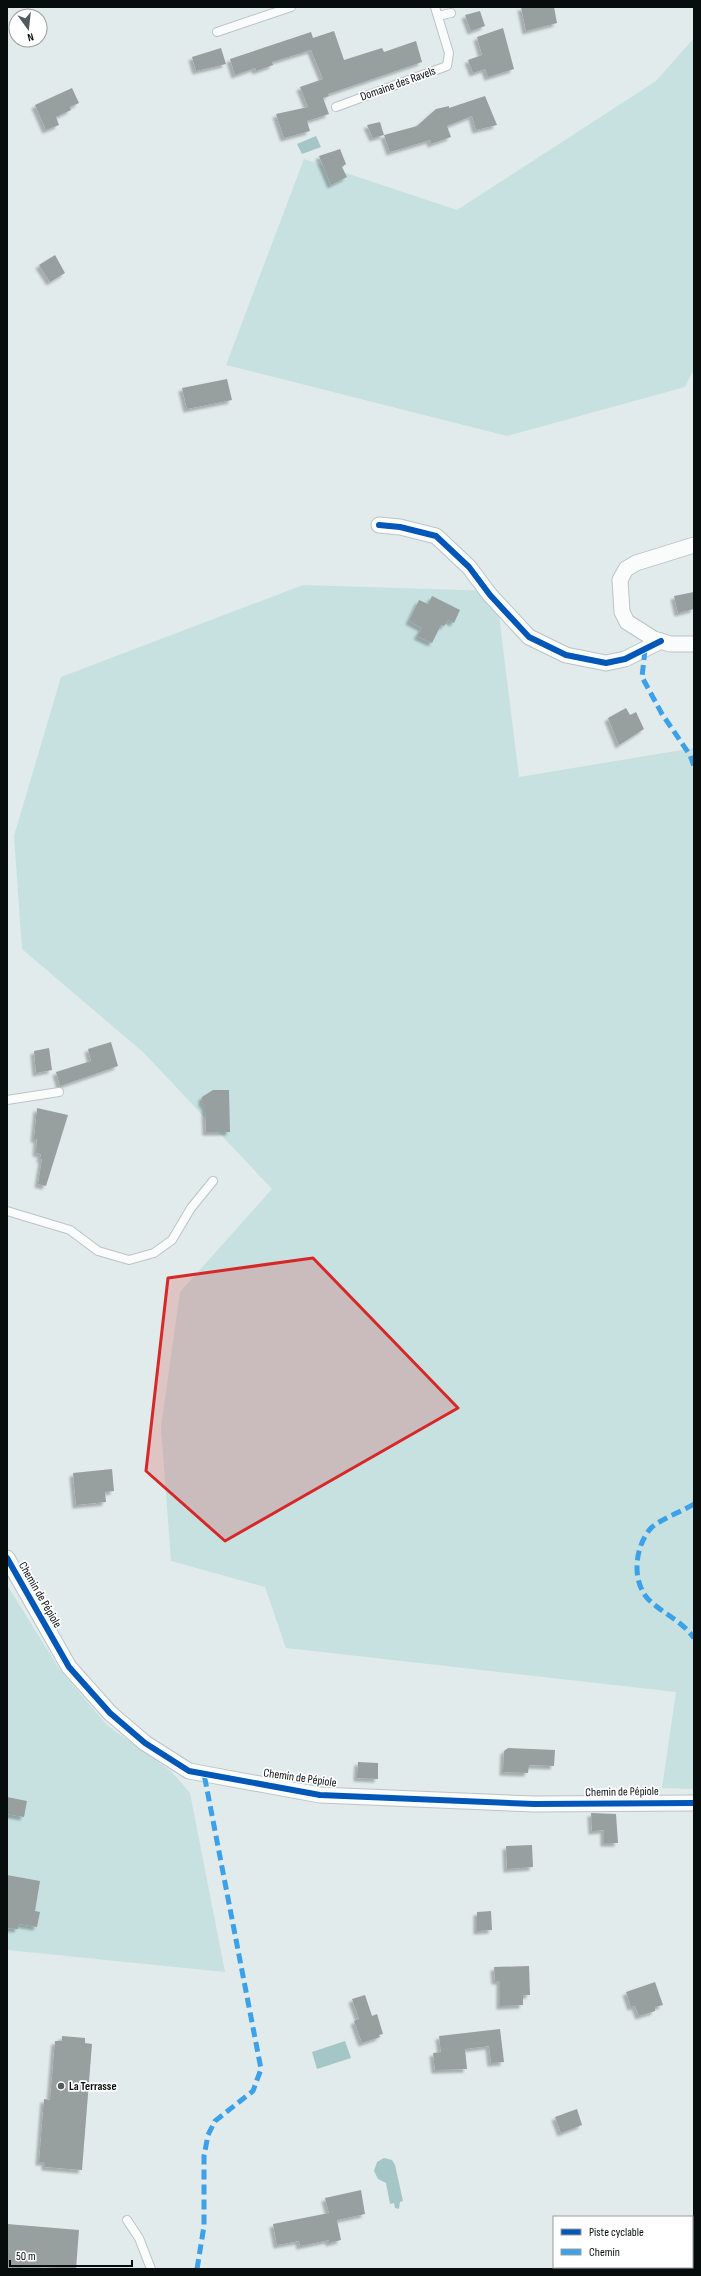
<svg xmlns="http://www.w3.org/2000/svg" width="701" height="2276" font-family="'Sofia Sans Condensed',sans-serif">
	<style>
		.green { fill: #c7e1e1 }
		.water { fill: #a5c6c6 }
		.building { fill: #979f9f; filter: url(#shadow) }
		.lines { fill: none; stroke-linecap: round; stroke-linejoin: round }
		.service-casing { stroke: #bcc3c3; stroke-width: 10 }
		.minor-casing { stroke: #bcc3c3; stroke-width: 17 }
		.service { stroke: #fafcfc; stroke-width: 8 }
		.minor { stroke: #fafcfc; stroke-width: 15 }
		.quiet { stroke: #3ca1e9; stroke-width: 5; stroke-dasharray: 10 5; stroke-linecap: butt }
		.cycleway-casing { stroke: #fff; stroke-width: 8 }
		.cycleway { stroke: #0057b8; stroke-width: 6 }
		.marked { fill: #d62828; fill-opacity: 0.2; stroke: #d62828; stroke-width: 3; stroke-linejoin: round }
		.poi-dot { fill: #535b5b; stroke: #fff; stroke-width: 1.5 }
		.labels { text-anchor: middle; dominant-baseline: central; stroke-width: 3.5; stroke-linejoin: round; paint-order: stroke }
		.street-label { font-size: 12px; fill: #070d0d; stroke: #fff }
		.poi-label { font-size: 12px; font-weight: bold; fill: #070d0d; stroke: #fff; text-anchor: start }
	</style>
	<defs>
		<filter id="shadow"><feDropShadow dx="-3.5" dy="3.5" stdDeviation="1" flood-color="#0004"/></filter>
	</defs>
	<rect width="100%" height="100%" fill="#e1ebeb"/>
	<g class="green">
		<path d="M 694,38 L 694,369 L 685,387 L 507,436 L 226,365 L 304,159 L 457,210 L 656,81 Z"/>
		<path d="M 303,585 L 496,591 L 519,777 L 694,748 L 694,1789 L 662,1788 L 676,1692 L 286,1648 L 265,1587 L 171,1561 L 161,1427 L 180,1292 L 272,1189 L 144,1053 L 22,949 L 14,836 L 61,677 Z"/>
		<path d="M 7,1585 L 60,1670 L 107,1725 L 172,1772 L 190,1793 L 225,1972 L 7,1950 Z"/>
	</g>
	<g class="water">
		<path d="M 316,136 L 321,147 L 302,154 L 297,144 Z"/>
		<path d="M 345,2041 L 351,2058 L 317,2069 L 312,2052 Z"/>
		<path d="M 384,2158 L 392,2160 L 395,2165 L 403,2201 L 400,2202 L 399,2209 L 395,2208 L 394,2203 L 390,2204 L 386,2183 L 378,2179 L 374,2171 L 377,2162 Z"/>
	</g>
	<g class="building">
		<path d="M 521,7 L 554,7 L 557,23 L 526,31 Z"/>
		<path d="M 480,11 L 485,26 L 471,31 L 465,15 Z"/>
		<path d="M 503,28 L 514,69 L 488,77 L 485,69 L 473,73 L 468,60 L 482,55 L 477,37 Z"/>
		<path d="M 334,31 L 344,60 L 382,48 L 384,52 L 416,41 L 422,62 L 328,94 L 329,96 L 323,98 L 329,114 L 307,121 L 310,131 L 284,138 L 276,114 L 308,107 L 300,87 L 323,79 L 311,50 L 272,62 L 273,65 L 256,71 L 255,68 L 235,75 L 230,59 L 311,32 L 313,38 Z"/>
		<path d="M 221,48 L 226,64 L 196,71 L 192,57 Z"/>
		<path d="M 72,88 L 79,103 L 70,107 L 71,110 L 56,117 L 59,125 L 46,130 L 35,105 Z"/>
		<path d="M 485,96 L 497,125 L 476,130 L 472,116 L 447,126 L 451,137 L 431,144 L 430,140 L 390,152 L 384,135 L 417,126 L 436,109 L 449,106 L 449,108 Z"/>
		<path d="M 380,122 L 384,135 L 373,138 L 367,125 Z"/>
		<path d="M 340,149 L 346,164 L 342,167 L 347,177 L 331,185 L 319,156 Z"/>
		<path d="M 55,255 L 65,273 L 50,282 L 39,265 Z"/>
		<path d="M 227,379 L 232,400 L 187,409 L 182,388 Z"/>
		<path d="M 694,592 L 694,609 L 678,613 L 674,596 Z"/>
		<path d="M 432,596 L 460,610 L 454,623 L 448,620 L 444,626 L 441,625 L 432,643 L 417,636 L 422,628 L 409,621 L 419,600 L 428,604 Z"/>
		<path d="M 626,708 L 630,715 L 636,712 L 644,729 L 619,745 L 608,718 Z"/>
		<path d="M 111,1042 L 118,1066 L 60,1086 L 56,1072 L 91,1061 L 88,1049 Z"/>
		<path d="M 49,1048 L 52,1070 L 36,1073 L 34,1051 Z"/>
		<path d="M 213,1090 L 229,1090 L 230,1132 L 206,1132 L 205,1106 L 202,1103 L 202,1097 Z"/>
		<path d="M 37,1108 L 68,1115 L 46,1186 L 38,1184 L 42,1159 L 40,1159 L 41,1154 L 36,1153 L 37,1139 L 34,1139 Z"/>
		<path d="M 112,1469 L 114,1491 L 105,1492 L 106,1502 L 76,1505 L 73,1473 Z"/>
		<path d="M 508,1748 L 555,1750 L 554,1766 L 529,1765 L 528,1773 L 503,1772 L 504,1751 Z"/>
		<path d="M 358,1762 L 378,1763 L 378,1779 L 357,1778 Z"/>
		<path d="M 7,1797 L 27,1801 L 24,1817 L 7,1814 Z"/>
		<path d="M 591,1813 L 616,1814 L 618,1843 L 604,1843 L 604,1830 L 592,1831 Z"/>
		<path d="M 532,1845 L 533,1867 L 507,1869 L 506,1846 Z"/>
		<path d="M 7,1875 L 40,1881 L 35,1911 L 40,1912 L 37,1927 L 19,1924 L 18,1929 L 7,1928 Z"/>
		<path d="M 491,1911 L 492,1930 L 477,1931 L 477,1912 Z"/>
		<path d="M 529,1966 L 530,1995 L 523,1995 L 523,2005 L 500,2006 L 500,1981 L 495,1981 L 494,1967 Z"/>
		<path d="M 655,1982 L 663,2005 L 655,2007 L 655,2011 L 639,2016 L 635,2006 L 631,2007 L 626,1992 Z"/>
		<path d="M 365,1995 L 372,2016 L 377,2014 L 383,2034 L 379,2035 L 380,2037 L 362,2043 L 354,2021 L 359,2019 L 352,1999 Z"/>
		<path d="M 500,2029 L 504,2062 L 491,2063 L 489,2046 L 465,2049 L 467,2069 L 435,2070 L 433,2053 L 441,2052 L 439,2036 Z"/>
		<path d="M 62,2036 L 85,2038 L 85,2043 L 92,2044 L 82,2170 L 45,2167 L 45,2162 L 39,2162 L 44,2099 L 50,2100 L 55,2041 L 62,2041 Z"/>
		<path d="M 577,2109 L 582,2125 L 561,2133 L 555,2117 Z"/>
		<path d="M 361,2190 L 365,2214 L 337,2220 L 341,2240 L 329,2243 L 329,2240 L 300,2246 L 299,2241 L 277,2245 L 273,2224 L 329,2213 L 325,2198 Z"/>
		<path d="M 7,2224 L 79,2230 L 76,2269 L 22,2266 L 22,2269 L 7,2269 Z"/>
	</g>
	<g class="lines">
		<defs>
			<g id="service">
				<path d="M 438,16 L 451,13"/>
				<path d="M 217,32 L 291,7"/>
				<path d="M 336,107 L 447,66 L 449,53 L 435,7"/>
				<path d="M 7,1100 L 59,1092"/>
				<path d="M 7,1211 L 70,1230 L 98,1251 L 129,1260 L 154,1253 L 172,1240 L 191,1208 L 213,1181"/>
				<path d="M 127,2220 L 139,2238 L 151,2269"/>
			</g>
			<g id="minor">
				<path d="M 379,525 L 400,527 L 436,536 L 469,567 L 490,595 L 529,637 L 566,655 L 606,663 L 625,659 L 661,641"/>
				<path d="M 694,545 L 636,563 L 626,569 L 620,580 L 622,612 L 627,622 L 654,639 L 670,644 L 694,644"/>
				<path d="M 7,1558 L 69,1667 L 110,1713 L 145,1743 L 189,1771 L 320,1795 L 534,1804 L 694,1803"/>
			</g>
		</defs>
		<use href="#service" class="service-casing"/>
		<use href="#minor" class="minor-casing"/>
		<use href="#service" class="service"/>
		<use href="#minor" class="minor"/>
		<g class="quiet">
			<path d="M 645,650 L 642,677 L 662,714 L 690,755 L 694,766"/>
			<path d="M 694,1504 C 683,1511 659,1520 651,1528 C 635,1546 631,1580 648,1599 C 663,1614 680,1619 694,1638"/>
			<path d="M 197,2269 L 204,2226 L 204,2156 L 208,2135 L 215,2121 L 253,2091 L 261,2069 L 204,1774"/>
		</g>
		<defs>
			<g id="cycleway">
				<path d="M 379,525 L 400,527 L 436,536 L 469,567 L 490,595 L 529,637 L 566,655 L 606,663 L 625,659 L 661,641"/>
				<path d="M 7,1558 L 69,1667 L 110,1713 L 145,1743 L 189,1771 L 320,1795 L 534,1804 L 694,1803"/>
			</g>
		</defs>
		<use href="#cycleway" class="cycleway-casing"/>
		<use href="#cycleway" class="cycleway"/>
	</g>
	<path class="marked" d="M 313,1258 L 458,1408 L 225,1541 L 146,1471 L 168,1278 Z"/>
	<circle class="poi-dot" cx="61" cy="2086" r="4"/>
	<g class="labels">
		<g class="street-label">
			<text transform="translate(398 84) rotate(-20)">Domaine des Ravels</text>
			<text transform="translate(40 1595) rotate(60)">Chemin de Pépiole</text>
			<text transform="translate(300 1778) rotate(8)">Chemin de Pépiole</text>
			<text transform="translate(622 1792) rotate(-1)">Chemin de Pépiole</text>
		</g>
		<g class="poi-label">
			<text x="69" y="2086">La Terrasse</text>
		</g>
	</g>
	<rect width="701" height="2276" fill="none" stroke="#070d0d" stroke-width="16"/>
	<rect x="553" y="2216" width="140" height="52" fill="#ffffff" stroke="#9c9e9e"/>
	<rect x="561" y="2229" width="20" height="6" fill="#0057b8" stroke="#9c9e9e"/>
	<text x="589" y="2236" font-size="12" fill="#070d0d">Piste cyclable</text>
	<rect x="561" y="2249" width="20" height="6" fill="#3ca1e9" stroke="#9c9e9e"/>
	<text x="589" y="2256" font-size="12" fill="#070d0d">Chemin</text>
	<g transform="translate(28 28) rotate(165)"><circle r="19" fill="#ffffff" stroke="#9c9e9e"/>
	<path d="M0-3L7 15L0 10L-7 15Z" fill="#535b5b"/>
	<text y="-6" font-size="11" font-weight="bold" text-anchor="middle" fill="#070d0d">N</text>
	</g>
	<path d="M10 2260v6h122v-6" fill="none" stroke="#070d0d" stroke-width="2"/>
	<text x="16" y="2260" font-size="12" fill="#070d0d" stroke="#ffffff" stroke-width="3" paint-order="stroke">50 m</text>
</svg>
